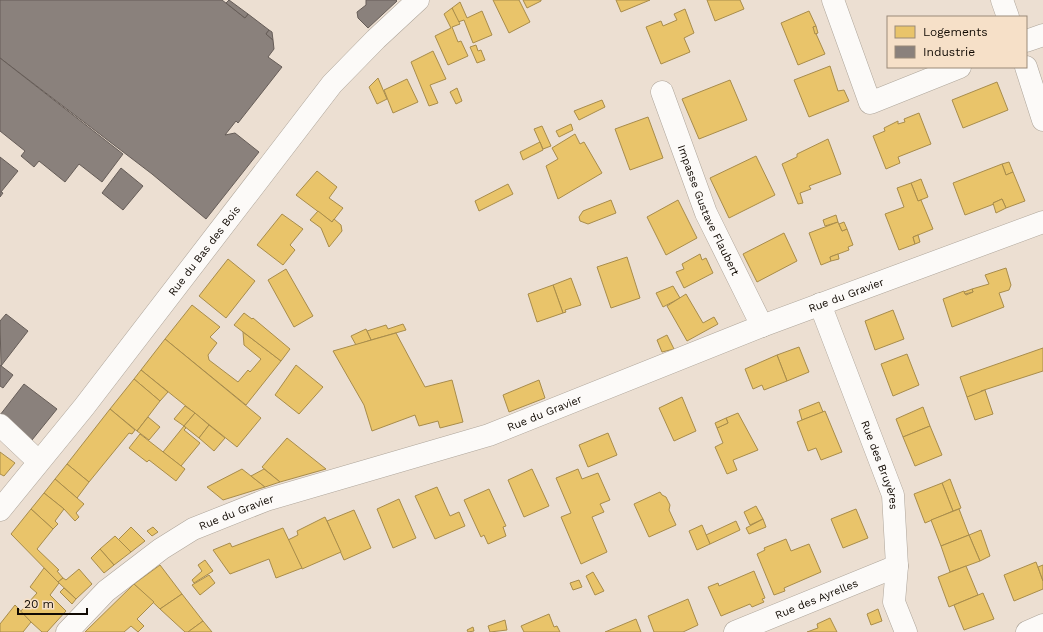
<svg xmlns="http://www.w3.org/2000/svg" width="1043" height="632" font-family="'Work Sans',sans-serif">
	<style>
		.homes { fill: #e9c46a; stroke: #a88c4b }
		.industry { fill: #8a817c; stroke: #665d58 }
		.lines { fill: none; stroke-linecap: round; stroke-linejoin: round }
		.minor-casing { stroke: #aea59a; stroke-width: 23 }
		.minor { stroke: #fcfaf8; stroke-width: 22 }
		.labels { text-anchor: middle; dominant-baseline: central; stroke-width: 4; stroke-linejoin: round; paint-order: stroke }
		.street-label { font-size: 11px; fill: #110a03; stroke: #f6e0c8 }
	</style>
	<rect width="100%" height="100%" fill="#ecdfd2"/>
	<g class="homes">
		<path d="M 493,0 L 519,0 L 530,22 L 509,33 Z"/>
		<path d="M 523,0 L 541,0 L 541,1 L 527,8 Z"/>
		<path d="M 616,0 L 650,0 L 621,12 Z"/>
		<path d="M 707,0 L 740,0 L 744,9 L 715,21 Z"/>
		<path d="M 460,2 L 467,18 L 482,11 L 492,35 L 473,43 L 464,20 L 458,22 L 452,8 Z"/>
		<path d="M 452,8 L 460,24 L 452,27 L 458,42 L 461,41 L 468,56 L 448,65 L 435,36 L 451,28 L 444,14 Z"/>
		<path d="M 685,9 L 694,33 L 684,38 L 690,52 L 661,64 L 646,27 L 661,21 L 663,26 L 677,20 L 674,14 Z"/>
		<path d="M 809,11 L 816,26 L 813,27 L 825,54 L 798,65 L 781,23 Z"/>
		<path d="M 816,26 L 818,33 L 815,34 L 813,27 Z"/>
		<path d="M 476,45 L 478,51 L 481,50 L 485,60 L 477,63 L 470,47 Z"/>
		<path d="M 433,51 L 446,79 L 430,85 L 438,103 L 429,106 L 411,62 Z"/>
		<path d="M 830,66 L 838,91 L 844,90 L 849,101 L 809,117 L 794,80 Z"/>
		<path d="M 378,78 L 387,99 L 377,104 L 369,87 Z"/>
		<path d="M 407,79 L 418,102 L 393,113 L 384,90 Z"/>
		<path d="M 730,80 L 747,120 L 699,139 L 682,99 Z"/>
		<path d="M 997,82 L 1008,110 L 963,128 L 952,100 Z"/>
		<path d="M 457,88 L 462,101 L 456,104 L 450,92 Z"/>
		<path d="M 602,100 L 605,107 L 579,120 L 574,111 Z"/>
		<path d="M 919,113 L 931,144 L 898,157 L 900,163 L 886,169 L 873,136 L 885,131 L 884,128 L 898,121 L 898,124 L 905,122 L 904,119 Z"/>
		<path d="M 648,117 L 663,158 L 630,170 L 615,129 Z"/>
		<path d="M 571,124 L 573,130 L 559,137 L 556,131 Z"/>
		<path d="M 542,126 L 551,146 L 543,149 L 534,129 Z"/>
		<path d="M 575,134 L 580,144 L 584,142 L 602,173 L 558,199 L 546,166 L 558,159 L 552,148 Z"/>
		<path d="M 828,139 L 841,174 L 809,186 L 811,189 L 800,193 L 803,203 L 798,204 L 782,164 L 797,157 L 797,154 Z"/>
		<path d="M 540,142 L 543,150 L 523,160 L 520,152 Z"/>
		<path d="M 756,156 L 775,195 L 729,218 L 710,178 Z"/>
		<path d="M 1009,162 L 1013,172 L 1006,175 L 1002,164 Z"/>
		<path d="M 1002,164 L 1006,175 L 1013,172 L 1025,201 L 1006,208 L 1002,199 L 993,203 L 994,204 L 965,215 L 953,183 Z"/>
		<path d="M 317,171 L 337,187 L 329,198 L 343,208 L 332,222 L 296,195 Z"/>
		<path d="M 921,179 L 928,197 L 918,201 L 911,183 Z"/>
		<path d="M 911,183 L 918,201 L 921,200 L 933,229 L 913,237 L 915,244 L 899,250 L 885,214 L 904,207 L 897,188 Z"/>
		<path d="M 508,184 L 513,194 L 479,211 L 475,201 Z"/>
		<path d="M 1002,199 L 1006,208 L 996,213 L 993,203 Z"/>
		<path d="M 611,200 L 616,213 L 588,224 L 580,221 L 579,217 L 583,211 Z"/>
		<path d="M 678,200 L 697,238 L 666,255 L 647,217 Z"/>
		<path d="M 318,211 L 332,222 L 334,219 L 341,225 L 342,231 L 329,247 L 321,228 L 310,220 Z"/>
		<path d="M 282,214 L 303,229 L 290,245 L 295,250 L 283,265 L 257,245 Z"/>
		<path d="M 836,215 L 838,222 L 825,226 L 823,220 Z"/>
		<path d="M 838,222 L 842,231 L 847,229 L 853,245 L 848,247 L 849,250 L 830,257 L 831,261 L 821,265 L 809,233 Z"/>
		<path d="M 844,222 L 847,229 L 842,231 L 839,224 Z"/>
		<path d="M 784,233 L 797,261 L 757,282 L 743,254 Z"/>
		<path d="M 918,235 L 920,242 L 915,244 L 913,237 Z"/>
		<path d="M 700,254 L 702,260 L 706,258 L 713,273 L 684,288 L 676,272 L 684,269 L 682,264 Z"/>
		<path d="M 838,254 L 839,259 L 831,261 L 830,257 Z"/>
		<path d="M 627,257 L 640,298 L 611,308 L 597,267 Z"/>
		<path d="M 228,259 L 255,281 L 226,318 L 199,296 Z"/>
		<path d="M 1006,268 L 1011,285 L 1009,290 L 999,293 L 1004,307 L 952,327 L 943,299 L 964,291 L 966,295 L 973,292 L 972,289 L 989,284 L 985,275 Z"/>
		<path d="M 286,269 L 313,316 L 294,327 L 268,280 Z"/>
		<path d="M 571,278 L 581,305 L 565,310 L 566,312 L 563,313 L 553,285 Z"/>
		<path d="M 553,285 L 563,313 L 537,322 L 528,294 Z"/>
		<path d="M 673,286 L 680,298 L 663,307 L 656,293 Z"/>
		<path d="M 972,289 L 973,292 L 965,294 L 964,292 Z"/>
		<path d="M 686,294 L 703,323 L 714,317 L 718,324 L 687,341 L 667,306 Z"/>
		<path d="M 192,305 L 220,327 L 210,337 L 217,343 L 208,355 L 209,360 L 238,382 L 248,370 L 250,372 L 261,359 L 244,345 L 243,332 L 281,361 L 246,405 L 165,339 Z"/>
		<path d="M 893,310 L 904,339 L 875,350 L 865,321 Z"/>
		<path d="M 244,313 L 252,319 L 253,318 L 290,349 L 281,361 L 234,325 Z"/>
		<path d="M 403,324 L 406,330 L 371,340 L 367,331 L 386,325 L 388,329 Z"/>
		<path d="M 366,329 L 371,340 L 356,345 L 351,336 Z"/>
		<path d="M 396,333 L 425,387 L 452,380 L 463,422 L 440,428 L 438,421 L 419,426 L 415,415 L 372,431 L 364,405 L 333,351 Z"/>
		<path d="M 667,335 L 674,349 L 662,352 L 657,340 Z"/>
		<path d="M 165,339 L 261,418 L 237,447 L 141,370 Z"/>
		<path d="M 799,347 L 809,372 L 787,381 L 777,355 Z"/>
		<path d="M 1043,348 L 1043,371 L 981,391 L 979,393 L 967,397 L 960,377 Z"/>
		<path d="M 907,354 L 919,385 L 893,396 L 881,364 Z"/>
		<path d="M 777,355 L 787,381 L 764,390 L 762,385 L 753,389 L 745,369 Z"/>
		<path d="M 296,365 L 323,387 L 299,414 L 275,395 Z"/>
		<path d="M 141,370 L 168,392 L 160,401 L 134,379 Z"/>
		<path d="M 134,379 L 160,401 L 137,431 L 110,409 Z"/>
		<path d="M 539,380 L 545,398 L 509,412 L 503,395 Z"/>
		<path d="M 985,390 L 993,414 L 975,420 L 967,397 Z"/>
		<path d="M 682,397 L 696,431 L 674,441 L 659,408 Z"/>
		<path d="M 819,402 L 823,412 L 802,420 L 799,410 Z"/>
		<path d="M 185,406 L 195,413 L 184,426 L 174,419 Z"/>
		<path d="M 923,407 L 930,426 L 903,437 L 896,419 Z"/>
		<path d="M 110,409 L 135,430 L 132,434 L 129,433 L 89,482 L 67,464 Z"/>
		<path d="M 825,411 L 842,452 L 821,460 L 816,448 L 808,451 L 797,422 Z"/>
		<path d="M 195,413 L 209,425 L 199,438 L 184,426 Z"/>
		<path d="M 738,413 L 758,450 L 733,460 L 737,470 L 727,474 L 715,447 L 723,443 L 717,428 L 728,423 L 726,418 Z"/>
		<path d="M 148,417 L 160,427 L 149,440 L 137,431 Z"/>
		<path d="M 726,418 L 728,423 L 717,428 L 715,423 Z"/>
		<path d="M 209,425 L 225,438 L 214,451 L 199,438 Z"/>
		<path d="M 184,426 L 186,428 L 184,430 L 200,443 L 181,466 L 163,452 Z"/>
		<path d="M 930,426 L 942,455 L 915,466 L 903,437 Z"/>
		<path d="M 608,433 L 617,455 L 588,467 L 579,445 Z"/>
		<path d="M 140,434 L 185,469 L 176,481 L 149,460 L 147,462 L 129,448 Z"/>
		<path d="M 287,438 L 326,469 L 280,482 L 262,467 Z"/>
		<path d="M 0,452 L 15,463 L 4,476 L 0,474 Z"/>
		<path d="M 67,464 L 89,482 L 77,498 L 55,479 Z"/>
		<path d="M 242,469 L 265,487 L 223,500 L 207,487 Z"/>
		<path d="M 264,469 L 280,482 L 265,487 L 251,476 Z"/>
		<path d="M 532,469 L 549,506 L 524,517 L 508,480 Z"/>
		<path d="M 578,469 L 582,479 L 598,473 L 610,500 L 600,504 L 604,512 L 592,517 L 607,552 L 581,564 L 561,517 L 571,513 L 556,478 Z"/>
		<path d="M 55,479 L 84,504 L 76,513 L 79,517 L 75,521 L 64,509 L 44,493 Z"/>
		<path d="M 950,479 L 961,508 L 953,511 L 942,483 Z"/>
		<path d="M 942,483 L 953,511 L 925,523 L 914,494 Z"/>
		<path d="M 437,487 L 450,516 L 459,512 L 465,526 L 435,539 L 415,496 Z"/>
		<path d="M 489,489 L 506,526 L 503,527 L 506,536 L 488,544 L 484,535 L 481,537 L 464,500 Z"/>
		<path d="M 660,492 L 662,495 L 666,497 L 670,505 L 669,510 L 676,525 L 649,537 L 634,504 Z"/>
		<path d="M 44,493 L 64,509 L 55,521 L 58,524 L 53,529 L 31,509 Z"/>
		<path d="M 399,499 L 416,538 L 393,548 L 377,509 Z"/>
		<path d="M 756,506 L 763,519 L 750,525 L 744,512 Z"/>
		<path d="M 31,509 L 53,529 L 37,549 L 59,570 L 57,571 L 63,578 L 58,582 L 11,534 Z"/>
		<path d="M 856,509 L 868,538 L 843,548 L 831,519 Z"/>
		<path d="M 959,509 L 969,535 L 941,546 L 931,520 Z"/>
		<path d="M 354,510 L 371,548 L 344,560 L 327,521 Z"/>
		<path d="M 325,517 L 341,552 L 302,569 L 288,540 L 298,535 L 297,531 Z"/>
		<path d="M 763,519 L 766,527 L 749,534 L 746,528 Z"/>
		<path d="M 736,521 L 740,530 L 710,544 L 706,535 Z"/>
		<path d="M 702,525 L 710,544 L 697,550 L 689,531 Z"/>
		<path d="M 131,527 L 145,541 L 131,552 L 118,540 Z"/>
		<path d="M 153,527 L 158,532 L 152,536 L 147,531 Z"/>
		<path d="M 283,528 L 302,568 L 276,578 L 269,559 L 230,574 L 213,550 L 230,543 L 232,547 Z"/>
		<path d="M 981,530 L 990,556 L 980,561 L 969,535 Z"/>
		<path d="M 969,535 L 980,561 L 950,572 L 941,546 Z"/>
		<path d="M 115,536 L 131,552 L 114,565 L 100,549 Z"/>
		<path d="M 786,539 L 791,551 L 809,544 L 821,572 L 784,588 L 785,591 L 774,595 L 757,554 L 765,550 L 764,548 Z"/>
		<path d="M 100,549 L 114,565 L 104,573 L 91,558 Z"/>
		<path d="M 205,560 L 213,571 L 194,583 L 192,580 L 202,571 L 198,565 Z"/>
		<path d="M 1036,562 L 1043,581 L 1043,589 L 1014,601 L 1004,575 Z"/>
		<path d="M 160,565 L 182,594 L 160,609 L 134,584 Z"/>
		<path d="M 1043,565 L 1043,581 L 1038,567 Z"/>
		<path d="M 966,566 L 978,595 L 949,607 L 938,577 Z"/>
		<path d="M 44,568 L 59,583 L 50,595 L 66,611 L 47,632 L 42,632 L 20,612 L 37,593 L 30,587 Z"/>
		<path d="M 79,569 L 92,584 L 76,599 L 58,582 L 63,578 L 66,580 Z"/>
		<path d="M 754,571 L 765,598 L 762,599 L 764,602 L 752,607 L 750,604 L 721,616 L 708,587 L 718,583 L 719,586 Z"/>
		<path d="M 593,572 L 604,591 L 595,595 L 586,576 Z"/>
		<path d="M 209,575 L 215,583 L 200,595 L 192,585 Z"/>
		<path d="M 579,580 L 582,587 L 573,590 L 570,583 Z"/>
		<path d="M 134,584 L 154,602 L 137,619 L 144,626 L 138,632 L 131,626 L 124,632 L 85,632 Z"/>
		<path d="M 64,588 L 76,599 L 72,604 L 60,592 Z"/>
		<path d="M 983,593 L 994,619 L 964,630 L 954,605 Z"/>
		<path d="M 182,594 L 203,621 L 188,632 L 185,632 L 160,609 Z"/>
		<path d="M 688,599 L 698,625 L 683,632 L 654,632 L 648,616 Z"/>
		<path d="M 15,605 L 31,622 L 23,632 L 0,632 L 0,624 Z"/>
		<path d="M 878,609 L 882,621 L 871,625 L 867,614 Z"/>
		<path d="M 549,614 L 554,627 L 557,626 L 560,632 L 524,632 L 521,626 Z"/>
		<path d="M 830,618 L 837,632 L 807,632 L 818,628 L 817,624 Z"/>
		<path d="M 636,619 L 641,632 L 605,632 Z"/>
		<path d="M 505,620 L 507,630 L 490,632 L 488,626 Z"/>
		<path d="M 203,621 L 212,632 L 188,632 Z"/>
		<path d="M 473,627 L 474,631 L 468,632 L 467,630 Z"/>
	</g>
	<g class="industry">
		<path d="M 0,0 L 222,0 L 245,18 L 248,14 L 269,30 L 266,34 L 273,40 L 274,49 L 268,57 L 282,67 L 238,123 L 236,121 L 225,135 L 235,133 L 259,152 L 206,219 L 152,174 L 0,58 Z"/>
		<path d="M 229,0 L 248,14 L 245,18 L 226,3 Z"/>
		<path d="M 366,0 L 396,0 L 397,1 L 368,28 L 358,18 L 357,12 L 366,5 Z"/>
		<path d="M 269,30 L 272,32 L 273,40 L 266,34 Z"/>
		<path d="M 0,58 L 123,154 L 102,182 L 79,164 L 65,182 L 39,161 L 34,167 L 21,156 L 25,151 L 0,131 Z"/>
		<path d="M 0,157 L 18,171 L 1,192 L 3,193 L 0,197 Z"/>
		<path d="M 121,168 L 143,186 L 123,210 L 102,193 Z"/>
		<path d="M 6,314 L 28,331 L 1,366 L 0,321 Z"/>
		<path d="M 0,365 L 13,375 L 3,388 L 0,386 Z"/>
		<path d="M 24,384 L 57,409 L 32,440 L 0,415 Z"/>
	</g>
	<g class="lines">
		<defs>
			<g id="minor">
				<path d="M 833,0 L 870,103 L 960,67"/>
				<path d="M 1002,0 L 1008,17"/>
				<path d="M 1026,41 L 1043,35"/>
				<path d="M 1026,67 L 1043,120"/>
				<path id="s1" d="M 662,92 L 706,213 L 762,326"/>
				<path id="s2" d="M 820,304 L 893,495 L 897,566 L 894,602 L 906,632"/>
				<path d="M 0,425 L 38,461"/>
				<path id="s3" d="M 0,510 L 84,407 L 332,84 L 376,39 L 418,0"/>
				<path id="s4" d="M 67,632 L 106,591 L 161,549 L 193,529 L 266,500 L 489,435 L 762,326 L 1043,222"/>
				<path id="s5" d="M 735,632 L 897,566"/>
				<path d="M 1027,632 L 1043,625"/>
			</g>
		</defs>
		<use href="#minor" class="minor-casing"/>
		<use href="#minor" class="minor"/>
	</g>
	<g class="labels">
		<g class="street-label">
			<text stroke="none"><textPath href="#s1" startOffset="127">Impasse Gustave Flaubert</textPath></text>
			<text stroke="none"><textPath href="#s3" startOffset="330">Rue du Bas des Bois</textPath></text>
			<text stroke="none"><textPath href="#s4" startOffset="858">Rue du Gravier</textPath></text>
			<text stroke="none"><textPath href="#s4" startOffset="534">Rue du Gravier</textPath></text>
			<text stroke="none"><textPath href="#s2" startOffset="172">Rue des Bruyères</textPath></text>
			<text stroke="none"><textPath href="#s4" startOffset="210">Rue du Gravier</textPath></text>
			<text stroke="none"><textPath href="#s5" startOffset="88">Rue des Ayrelles</textPath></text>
		</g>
	</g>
	<rect x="887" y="16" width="140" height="52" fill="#f6e0c8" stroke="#9a8a79"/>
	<rect x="895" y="26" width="20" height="12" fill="#e9c46a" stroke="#9a8a79"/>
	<text x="923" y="36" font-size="12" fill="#110a03">Logements</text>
	<rect x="895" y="46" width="20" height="12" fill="#8a817c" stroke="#9a8a79"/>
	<text x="923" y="56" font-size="12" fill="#110a03">Industrie</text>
	<path d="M18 608v6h69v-6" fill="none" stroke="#110a03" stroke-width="2"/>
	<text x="24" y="608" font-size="12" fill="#110a03" stroke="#f6e0c8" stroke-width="3" paint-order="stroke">20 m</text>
</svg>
